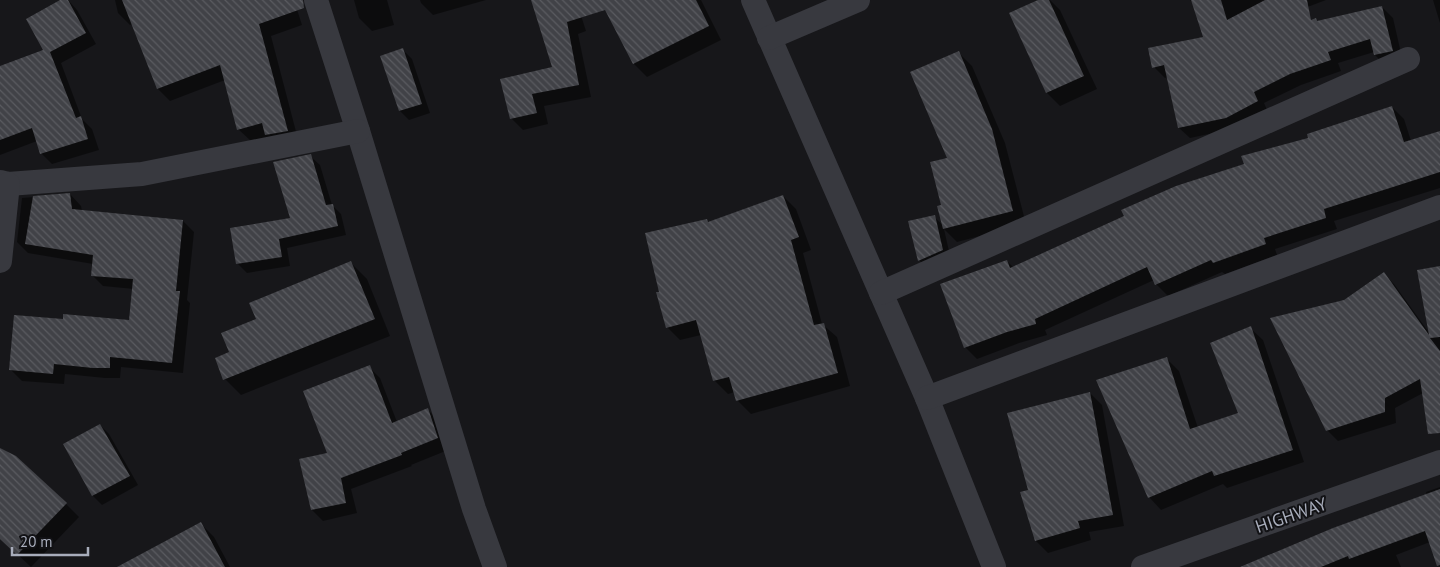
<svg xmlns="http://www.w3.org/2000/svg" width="1440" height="567" font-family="'PT Sans',sans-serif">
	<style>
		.shadow { fill: #0007 }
		.building { fill: url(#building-back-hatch) }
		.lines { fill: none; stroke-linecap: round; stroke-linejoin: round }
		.street { stroke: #38393f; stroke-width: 24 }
		.labels { text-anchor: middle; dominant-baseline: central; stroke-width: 4; stroke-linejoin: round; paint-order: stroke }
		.street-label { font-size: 18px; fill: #a8adbb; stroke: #121215 }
	</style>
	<defs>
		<pattern id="building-back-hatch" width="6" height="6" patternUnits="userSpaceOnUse" patternTransform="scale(1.25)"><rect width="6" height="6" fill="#414247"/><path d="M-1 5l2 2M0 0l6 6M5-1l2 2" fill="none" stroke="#5a5b60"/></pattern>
	</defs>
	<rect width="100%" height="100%" fill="#17171a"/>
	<g class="shadow">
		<path d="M 63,0 L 68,0 L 77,10 L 96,44 L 61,63 L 82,119 L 92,129 L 99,150 L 52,164 L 41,153 L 37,141 L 0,155 L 0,68 L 45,50 Z"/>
		<path d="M 115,0 L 294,0 L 302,25 L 271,36 L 299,143 L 251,141 L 238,129 L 225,80 L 170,101 L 158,89 L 133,24 L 130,25 L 118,13 Z"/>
		<path d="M 354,0 L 387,0 L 394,25 L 372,31 L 359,18 Z"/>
		<path d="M 420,0 L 486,0 L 433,15 L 421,3 Z"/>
		<path d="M 533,0 L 574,0 L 577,3 L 586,31 L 578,34 L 591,97 L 544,106 L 548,124 L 523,130 L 511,118 L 554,68 Z"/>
		<path d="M 601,0 L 701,0 L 721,40 L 647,77 L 634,64 Z"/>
		<path d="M 1041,0 L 1050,0 L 1060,10 L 1097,89 L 1060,106 L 1047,93 L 1011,14 Z"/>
		<path d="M 1190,0 L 1326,0 L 1250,29 L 1253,37 L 1382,7 L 1393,18 L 1403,62 L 1386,66 L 1375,55 L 1374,52 L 1338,63 L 1341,71 L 1301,85 L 1264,103 L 1268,112 L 1237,128 L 1190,138 L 1179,128 L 1168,77 L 1165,78 L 1154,67 L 1205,38 L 1193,3 Z"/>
		<path d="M 1433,0 L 1440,0 L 1440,23 Z"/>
		<path d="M 403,50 L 412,59 L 430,113 L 409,120 L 400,111 L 382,57 Z"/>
		<path d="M 959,53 L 972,66 L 1005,143 L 1026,224 L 957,242 L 944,229 L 951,260 L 928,269 L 919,260 L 934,217 L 943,225 Z"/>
		<path d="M 1392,107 L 1404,119 L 1411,141 L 1440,133 L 1440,188 L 1334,221 L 1337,229 L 1275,249 L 1277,255 L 1225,274 L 1222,272 L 1168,296 L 1156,284 L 1154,280 L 1045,330 L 1047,335 L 1019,343 L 977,359 L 965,347 L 1007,261 L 1014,268 L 1245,165 Z"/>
		<path d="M 310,156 L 320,165 L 332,205 L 341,214 L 346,235 L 287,248 L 290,266 L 247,273 L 238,264 L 292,219 Z"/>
		<path d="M 70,194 L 81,206 L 82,211 L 183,221 L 194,232 L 187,300 L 190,303 L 183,373 L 121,367 L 120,378 L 105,378 L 65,374 L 64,384 L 22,381 L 11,370 L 64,320 L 131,321 L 134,289 L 103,286 L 92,275 L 93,264 L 28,253 L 17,242 L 22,198 Z"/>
		<path d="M 783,196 L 796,209 L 811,250 L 803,253 L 822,324 L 837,337 L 850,386 L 751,414 L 738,401 L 735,392 L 728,394 L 715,381 L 701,335 L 680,340 L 667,327 L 660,293 L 707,220 L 710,223 Z"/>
		<path d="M 351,263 L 367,279 L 390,336 L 241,395 L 225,379 L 231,353 L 257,320 Z"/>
		<path d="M 1440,267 L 1440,408 L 1423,393 L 1395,408 L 1396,423 L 1338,441 L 1327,430 L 1345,301 L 1384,274 L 1394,284 L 1430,334 Z"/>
		<path d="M 1250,328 L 1263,340 L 1304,462 L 1227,488 L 1223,484 L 1161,510 L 1149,497 L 1166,358 L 1179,371 L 1198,428 L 1240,414 Z"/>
		<path d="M 369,367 L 380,378 L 397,422 L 427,409 L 438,420 L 448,450 L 411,465 L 412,466 L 351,489 L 357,513 L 323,521 L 312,510 L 301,460 L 329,453 Z"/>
		<path d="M 1090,393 L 1102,405 L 1124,526 L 1089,532 L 1091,540 L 1048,553 L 1036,541 L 1022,493 L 1029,491 Z"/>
		<path d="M 100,425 L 109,434 L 138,485 L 102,505 L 93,496 L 64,445 Z"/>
		<path d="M 0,449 L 66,504 L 79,517 L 31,567 L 0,538 Z"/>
		<path d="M 1440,487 L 1440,567 L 1430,542 L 1396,555 L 1401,567 L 1271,567 L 1427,495 L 1426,492 Z"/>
		<path d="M 201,524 L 214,537 L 230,567 L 122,567 Z"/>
	</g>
	<g class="building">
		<path d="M 60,0 L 68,0 L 86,33 L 50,52 L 76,118 L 81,116 L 88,139 L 40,154 L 32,128 L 0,140 L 0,66 L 43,50 L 26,19 Z"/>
		<path d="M 122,0 L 303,0 L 304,8 L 259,24 L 288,131 L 265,135 L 262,123 L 237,130 L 220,65 L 157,89 Z"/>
		<path d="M 531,0 L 696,0 L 709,26 L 633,64 L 605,10 L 567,22 L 579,85 L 532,94 L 537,113 L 510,119 L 500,79 L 552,67 Z"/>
		<path d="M 1038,0 L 1049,0 L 1084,76 L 1046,93 L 1009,13 Z"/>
		<path d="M 1191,0 L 1221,0 L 1227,20 L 1265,0 L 1307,0 L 1311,20 L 1316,18 L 1317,21 L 1382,6 L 1393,51 L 1374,55 L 1370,39 L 1328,52 L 1331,60 L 1290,74 L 1254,92 L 1258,101 L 1226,118 L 1178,128 L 1164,65 L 1152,68 L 1148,48 L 1203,37 Z"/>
		<path d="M 403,48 L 422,104 L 399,111 L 380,56 Z"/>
		<path d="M 959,51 L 992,129 L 1013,211 L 943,229 L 937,206 L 941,205 L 930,162 L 947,158 L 910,72 Z"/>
		<path d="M 1392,106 L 1404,142 L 1440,131 L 1440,172 L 1324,209 L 1326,218 L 1264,238 L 1266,244 L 1213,263 L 1211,260 L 1155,285 L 1147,267 L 1035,319 L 1036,324 L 1007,332 L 964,348 L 940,284 L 1007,260 L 1010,268 L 1124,216 L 1121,210 L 1176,186 L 1244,164 L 1241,156 L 1308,138 L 1307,134 Z"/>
		<path d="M 311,154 L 326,205 L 333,204 L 338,226 L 279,239 L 282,257 L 236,264 L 230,228 L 290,218 L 273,162 Z"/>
		<path d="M 70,193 L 72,209 L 183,220 L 176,291 L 180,291 L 172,363 L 110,357 L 110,368 L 93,368 L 54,364 L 53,374 L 9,370 L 14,315 L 63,319 L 63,314 L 129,320 L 133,279 L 91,276 L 93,255 L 25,244 L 33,196 Z"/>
		<path d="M 783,195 L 799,237 L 791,240 L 814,325 L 824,323 L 838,373 L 736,401 L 729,377 L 713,381 L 696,320 L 666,328 L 656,292 L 659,292 L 645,233 L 707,219 L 708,222 Z"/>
		<path d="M 935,215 L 943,250 L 918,261 L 908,221 Z"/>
		<path d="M 351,261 L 375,319 L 223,380 L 215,358 L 229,352 L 221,333 L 256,319 L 249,303 Z"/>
		<path d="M 1440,266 L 1440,337 L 1430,338 L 1440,351 L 1440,433 L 1428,434 L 1420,379 L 1385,398 L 1385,412 L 1326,431 L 1270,318 L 1344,300 L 1384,272 L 1429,335 L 1417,270 Z"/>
		<path d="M 1251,326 L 1293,450 L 1214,476 L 1212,471 L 1148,498 L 1096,380 L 1167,357 L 1190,429 L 1238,413 L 1210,343 Z"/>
		<path d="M 370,365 L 392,423 L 428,408 L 438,438 L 401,453 L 402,455 L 341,478 L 346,503 L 311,510 L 299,459 L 327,453 L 303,391 Z"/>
		<path d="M 1090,392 L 1113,515 L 1078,521 L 1080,528 L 1035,541 L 1020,492 L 1028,490 L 1007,413 Z"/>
		<path d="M 100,424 L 130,476 L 92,496 L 63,444 Z"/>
		<path d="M 0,448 L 16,456 L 67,503 L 17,555 L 0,539 Z"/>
		<path d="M 1440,489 L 1440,565 L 1437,566 L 1425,531 L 1349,559 L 1348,556 L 1321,567 L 1240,567 L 1333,528 Z"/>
		<path d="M 201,522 L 225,567 L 117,567 Z"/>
	</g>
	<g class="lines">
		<g class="street">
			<path d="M 316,0 L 358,131 L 474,509 L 495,567"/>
			<path d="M 753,0 L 927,398 L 994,567"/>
			<path d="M 769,38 L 858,0"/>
			<path d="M 0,182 L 8,184 L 142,174 L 358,131"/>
			<path d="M 0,261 L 8,184"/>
			<path d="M 881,293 L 1408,59"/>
			<path d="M 927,398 L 1440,207"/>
			<path d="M 1143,567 L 1440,462"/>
		</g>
	</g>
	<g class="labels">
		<g class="street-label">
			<text transform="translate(1291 515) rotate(-19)">HIGHWAY</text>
		</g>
	</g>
	<path d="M12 547v8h76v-8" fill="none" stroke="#a8adbb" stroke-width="2.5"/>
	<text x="20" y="547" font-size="15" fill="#a8adbb" stroke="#121215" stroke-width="4" paint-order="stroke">20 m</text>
</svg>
